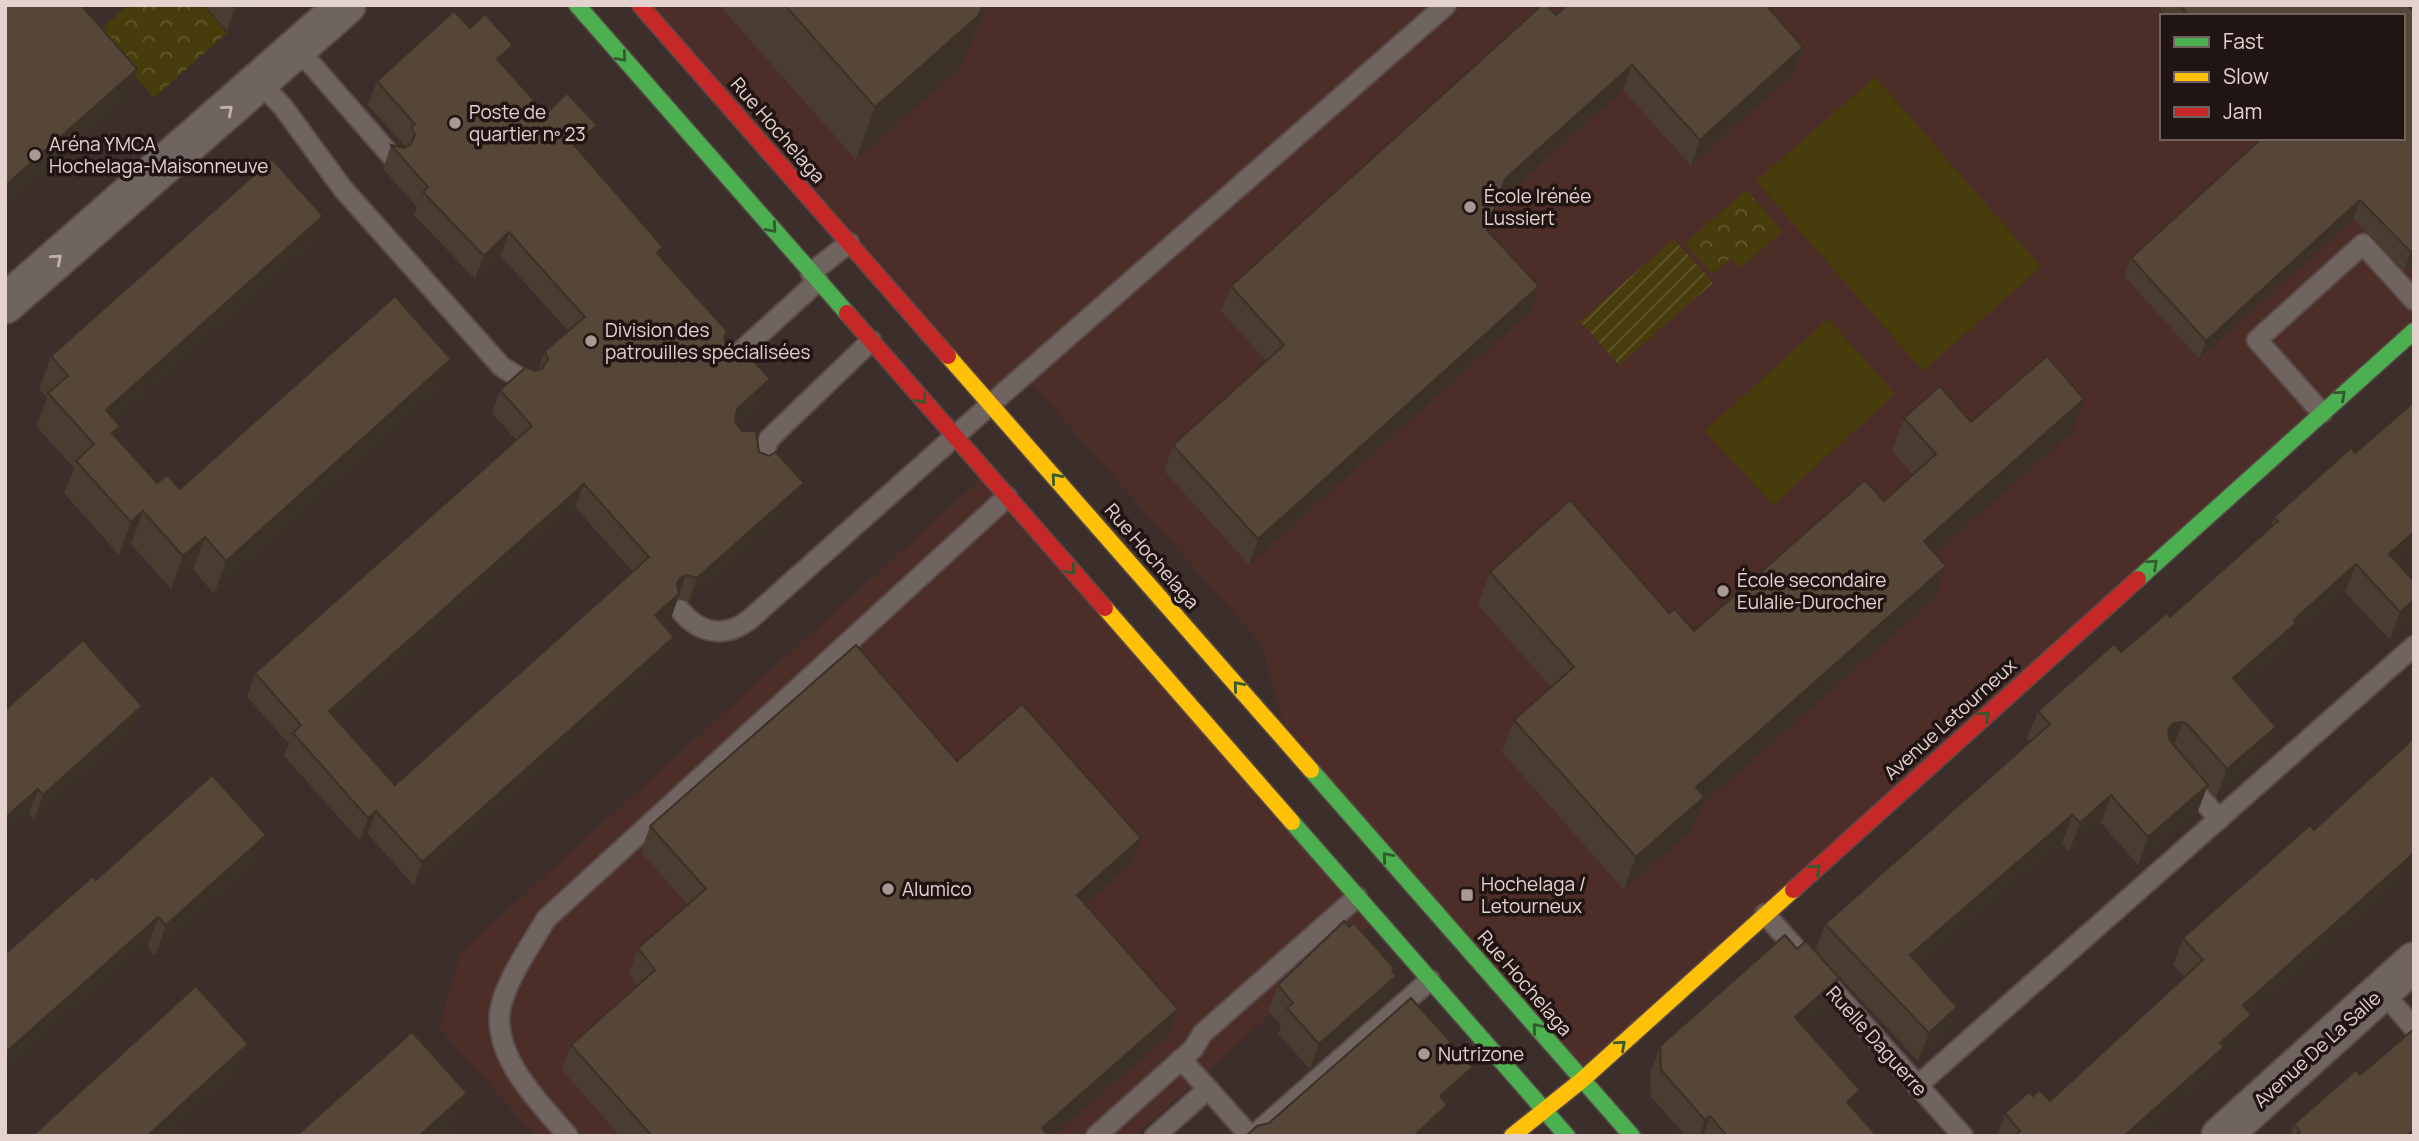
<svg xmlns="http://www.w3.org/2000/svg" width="2419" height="1141" font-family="Manrope,sans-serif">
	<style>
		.built { fill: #4c2d27; fill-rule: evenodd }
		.grass { fill: #473d0c }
		.park { fill: url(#park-crowns) }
		.garden { fill: url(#garden-furrows) }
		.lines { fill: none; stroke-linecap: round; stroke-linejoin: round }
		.lane-casing { stroke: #584b48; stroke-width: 23 }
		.street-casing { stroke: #584b48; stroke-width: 42 }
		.fast-casing { stroke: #584b48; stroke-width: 19 }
		.slow-casing { stroke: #584b48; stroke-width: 19 }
		.jam-casing { stroke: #584b48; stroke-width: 19 }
		.lane { stroke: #706461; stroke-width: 19 }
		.street { stroke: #706461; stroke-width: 38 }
		.fast { stroke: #4caf50; stroke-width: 16 }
		.slow { stroke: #ffc107; stroke-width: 16 }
		.jam { stroke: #c62828; stroke-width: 16 }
		.wall { fill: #493c30; fill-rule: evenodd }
		.shaded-wall { fill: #3c3127 }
		.building { fill: #554638; stroke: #3c3127; stroke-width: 2; fill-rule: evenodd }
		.oneway { stroke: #345a2e }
		.oneway2 { stroke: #c0b1ad }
		.poi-dot { fill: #a99995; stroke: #211513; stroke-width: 2.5 }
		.labels { text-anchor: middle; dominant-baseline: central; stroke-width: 7; stroke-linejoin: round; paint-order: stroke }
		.poi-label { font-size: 19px; fill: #e3d2ce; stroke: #211513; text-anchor: start }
		.street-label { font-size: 19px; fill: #e3d2ce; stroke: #211513 }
	</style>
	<defs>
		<pattern id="park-crowns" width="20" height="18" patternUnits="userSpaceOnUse" patternTransform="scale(1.75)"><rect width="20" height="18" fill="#473d0c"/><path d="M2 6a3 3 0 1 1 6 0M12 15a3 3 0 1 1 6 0" fill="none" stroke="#61582e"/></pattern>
		<pattern id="garden-furrows" width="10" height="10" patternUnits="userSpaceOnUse" patternTransform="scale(1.75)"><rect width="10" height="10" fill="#473d0c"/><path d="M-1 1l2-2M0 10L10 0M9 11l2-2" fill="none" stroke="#61582e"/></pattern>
	</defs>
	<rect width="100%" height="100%" fill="#3c2e2a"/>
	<g class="built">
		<path d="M 640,5 L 2414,5 L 2414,331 L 1582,1080 L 1288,742 L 1262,645 L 1017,367 L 991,404 ZM 2162,16 L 2403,16 L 2403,138 L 2162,138 Z"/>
		<path d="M 987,473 L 1377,919 L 1135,1136 L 535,1136 L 439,1028 L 460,953 Z"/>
	</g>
	<g class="grass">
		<path d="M 1875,77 L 2041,267 L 1923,371 L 1756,181 Z"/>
		<path d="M 1828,319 L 1895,394 L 1773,505 L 1705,431 Z"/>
	</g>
	<g class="park">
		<path d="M 128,5 L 202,5 L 227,33 L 154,98 L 97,33 Z"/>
		<path d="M 1747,190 L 1782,232 L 1740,268 L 1731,258 L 1712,274 L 1685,243 Z"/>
	</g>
	<path class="garden" d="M 1674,239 L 1713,283 L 1619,365 L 1580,321 Z"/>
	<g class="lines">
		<defs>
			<g id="lane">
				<path d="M 298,49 L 394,159"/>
				<path d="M 260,82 L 283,107 L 343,189 L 502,367 L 527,382"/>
				<path d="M 811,273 L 849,243"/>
				<path d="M 727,364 L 818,281"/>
				<path d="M 2322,413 L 2257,340 L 2363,244 L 2414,300"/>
				<path d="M 759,467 L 769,439 L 871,341"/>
				<path d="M 680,610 C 699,633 724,639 749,620 L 991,404 L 1446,5"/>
				<path d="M 2186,781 L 2219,819"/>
				<path d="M 1765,914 L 1963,1136"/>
				<path d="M 2382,991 L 2414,1028"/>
				<path d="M 1181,1059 L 1208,1089"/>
				<path d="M 1917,1086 L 2414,646"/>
				<path d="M 568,1136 C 540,1103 494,1059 500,1011 C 504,983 531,945 546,919 L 1007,497"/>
				<path d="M 1096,1136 L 1193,1049 L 1203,1033 L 1357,897"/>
				<path d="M 1155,1136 L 1208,1089 L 1250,1136"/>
				<path d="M 1253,1136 L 1430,980"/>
			</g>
			<g id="street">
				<path d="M 5,304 L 346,5"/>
				<path d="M 2221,1136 L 2414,962"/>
			</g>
			<g id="fast">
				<path d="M 577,5 L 847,313"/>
				<path d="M 2138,579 L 2414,331"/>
				<path d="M 1311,770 L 1632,1136"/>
				<path d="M 1292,822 L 1567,1136"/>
			</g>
			<g id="slow">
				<path d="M 948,356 L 1311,770"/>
				<path d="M 1105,608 L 1292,822"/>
				<path d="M 1512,1136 L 1582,1080 L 1793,890"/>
			</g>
			<g id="jam">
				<path d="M 640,5 L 948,356"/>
				<path d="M 847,313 L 1105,608"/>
				<path d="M 1793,890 L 2138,579"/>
			</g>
		</defs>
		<use href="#lane" class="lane-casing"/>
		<use href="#street" class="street-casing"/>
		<use href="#fast" class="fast-casing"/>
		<use href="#slow" class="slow-casing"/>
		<use href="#jam" class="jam-casing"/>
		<use href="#lane" class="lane"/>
		<use href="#street" class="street"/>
		<use href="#fast" class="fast"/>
		<use href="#slow" class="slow"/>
		<use href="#jam" class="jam"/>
	</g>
	<g class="wall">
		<path d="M 204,5 L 257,5 L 227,31 Z"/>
		<path d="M 719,5 L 988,5 L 959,69 L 856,160 Z"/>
		<path d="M 2157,5 L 2407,5 L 2414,12 L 2414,263 L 2404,271 L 2353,219 L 2199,359 L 2124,276 L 2131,258 L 2403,16 L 2166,16 Z"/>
		<path d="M 1556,15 L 1803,47 L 1794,73 L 1691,166 L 1623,90 L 1496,205 L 1487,230 L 1530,312 L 1249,565 L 1164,471 L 1173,445 L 1266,361 L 1221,311 L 1231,286 Z"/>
		<path d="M 470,28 L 513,45 L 505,67 L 546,114 L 588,149 L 582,154 L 663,247 L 660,257 L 724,340 L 726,348 L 762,403 L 737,425 L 759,452 L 795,507 L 689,602 L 678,598 L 671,618 L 663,624 L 674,637 L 666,660 L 414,886 L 368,834 L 360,841 L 284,756 L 289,744 L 247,697 L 255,673 L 516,440 L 492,413 L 500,390 L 538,370 L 545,351 L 568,331 L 501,256 L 475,279 L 414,215 L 417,207 L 383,169 L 391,145 L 404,148 L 405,146 L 368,105 L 377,81 ZM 575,507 L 633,572 L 395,785 L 337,720 Z"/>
		<path d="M 323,216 L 311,248 L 117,422 L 120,426 L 116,438 L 157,483 L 180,489 L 451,359 L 439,392 L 214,594 L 193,569 L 171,589 L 131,544 L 119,555 L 64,493 L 74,468 L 36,426 L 47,398 L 39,389 L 51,356 Z"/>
		<path d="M 2414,402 L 2414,551 L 2399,564 L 2414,581 L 2414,617 L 2413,620 L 2390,640 L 2345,592 L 2289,643 L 2286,651 L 2242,689 L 2265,755 L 2216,798 L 2207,787 L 2197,813 L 2138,865 L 2101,823 L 2069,852 L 2062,844 L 1920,966 L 1957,1007 L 1946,1036 L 1918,1061 L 1831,968 L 1839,978 L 1830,1005 L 1804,1027 L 1853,1108 L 1877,1136 L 1686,1136 L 1651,1097 L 1650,1073 L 1660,1046 L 1797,949 L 1815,951 L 1825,924 L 2030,742 L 2027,739 L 2038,711 L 2170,617 L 2270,528 L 2274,517 L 2355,453 Z"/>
		<path d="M 1904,418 L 1971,422 L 2072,432 L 1935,553 L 1934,599 L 1702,805 L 1692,830 L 1624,890 L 1502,752 L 1514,720 L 1551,687 L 1478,605 L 1490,572 L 1669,613 L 1694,631 L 1884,501 L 1913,475 L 1892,451 Z"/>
		<path d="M 5,710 L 133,732 L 34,820 L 29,814 L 5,835 Z"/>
		<path d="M 2414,738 L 2414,871 L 2250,1017 L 2241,1041 L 2218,1062 L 2214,1074 L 2144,1136 L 1997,1136 L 2005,1113 L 2033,1096 L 2050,1101 L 2185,977 L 2173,965 L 2183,938 L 2314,830 Z"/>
		<path d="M 957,761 L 1132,863 L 1085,905 L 1178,1009 L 1169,1035 L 1053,1136 L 620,1136 L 562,1070 L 571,1045 L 638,986 L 629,974 L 638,948 L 688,905 L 641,852 L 650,826 Z"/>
		<path d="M 266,835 L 255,865 L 155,956 L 96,880 Z"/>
		<path d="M 1393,972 L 1387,1002 L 1310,1069 L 1278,1034 L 1281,1025 L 1268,1011 L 1278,985 Z"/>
		<path d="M 2294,1124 L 2414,1136 L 2290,1136 Z"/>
	</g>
	<g class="shaded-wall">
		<path d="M 236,5 L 257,5 L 227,31 Z"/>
		<path d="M 983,5 L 988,5 L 959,69 L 856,160 L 875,107 Z"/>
		<path d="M 513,45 L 504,69 L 497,59 Z"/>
		<path d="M 1803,47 L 1794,73 L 1691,166 L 1700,140 Z"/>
		<path d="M 1632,65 L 1623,90 L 1495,205 L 1505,179 Z"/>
		<path d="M 137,69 L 125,102 L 5,208 L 5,186 Z"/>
		<path d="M 597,125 L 588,149 L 565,169 L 574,145 Z"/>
		<path d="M 2360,200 L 2353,219 L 2199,359 L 2206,341 Z"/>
		<path d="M 323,216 L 311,248 L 94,443 L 106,410 Z"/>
		<path d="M 509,232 L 501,256 L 475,279 L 484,256 Z"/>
		<path d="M 663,247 L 655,270 L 657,253 Z"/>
		<path d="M 2414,250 L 2414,263 L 2404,271 L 2411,252 Z"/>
		<path d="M 1539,286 L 1530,312 L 1249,565 L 1258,539 Z"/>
		<path d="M 451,359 L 439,392 L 214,594 L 226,561 Z"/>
		<path d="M 770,379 L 762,403 L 728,432 L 737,409 Z"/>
		<path d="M 2084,399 L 2072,432 L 1912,574 L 1924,541 Z"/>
		<path d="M 120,426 L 108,459 L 112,433 Z"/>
		<path d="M 804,483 L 795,507 L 689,602 L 697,578 Z"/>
		<path d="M 584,484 L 575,507 L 321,735 L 329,711 Z"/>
		<path d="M 143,511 L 131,544 L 119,555 L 131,522 Z"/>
		<path d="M 2414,532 L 2414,551 L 2379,582 L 2389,554 Z"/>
		<path d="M 205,537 L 193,569 L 171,589 L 183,556 Z"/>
		<path d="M 2356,564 L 2345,592 L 2289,643 L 2286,651 L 2223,706 L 2233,678 L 2294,620 Z"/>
		<path d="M 1946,566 L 1934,599 L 1702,805 L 1692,830 L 1624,890 L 1636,857 L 1696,787 Z"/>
		<path d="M 686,575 L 671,618 L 646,638 L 655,615 L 680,578 Z"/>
		<path d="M 2414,600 L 2413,620 L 2390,640 L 2400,612 Z"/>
		<path d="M 674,637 L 666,660 L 414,886 L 422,862 Z"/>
		<path d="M 142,706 L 133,732 L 34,820 L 43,795 Z"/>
		<path d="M 2183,722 L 2172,750 L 2168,730 L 2172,724 Z"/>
		<path d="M 2276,727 L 2265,755 L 2216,798 L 2227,769 Z"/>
		<path d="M 2208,785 L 2197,813 L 2138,865 L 2148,837 Z"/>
		<path d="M 38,789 L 29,814 L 5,835 L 5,818 Z"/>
		<path d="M 2111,795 L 2101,823 L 2069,852 L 2080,823 Z"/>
		<path d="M 376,811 L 368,834 L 360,841 L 368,818 Z"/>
		<path d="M 2072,815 L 2062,844 L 1900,983 L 1910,955 Z"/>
		<path d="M 266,835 L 255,865 L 155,956 L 166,925 Z"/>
		<path d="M 1141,838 L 1132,863 L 1067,921 L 1077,895 Z"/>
		<path d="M 2414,853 L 2414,871 L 2250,1017 L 2241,1041 L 2218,1062 L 2214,1074 L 2144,1136 L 2124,1136 L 2220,1043 L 2243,1005 Z"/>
		<path d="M 158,917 L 147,947 L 5,1073 L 5,1053 Z"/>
		<path d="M 1394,968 L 1389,982 L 1396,976 L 1387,1002 L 1310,1069 L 1319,1044 Z"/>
		<path d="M 1839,978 L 1830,1005 L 1786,1044 L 1795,1017 Z"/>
		<path d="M 1957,1007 L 1946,1036 L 1918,1061 L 1929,1033 Z"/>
		<path d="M 1178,1009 L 1169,1035 L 1053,1136 L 1039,1136 L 1042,1128 Z"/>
		<path d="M 248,1044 L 236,1076 L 171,1136 L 147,1136 Z"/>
		<path d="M 1473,1067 L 1465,1089 L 1432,1118 L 1440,1096 Z"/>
		<path d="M 1860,1090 L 1850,1117 L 1847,1102 Z"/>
		<path d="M 467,1093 L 455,1125 L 443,1136 L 419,1136 Z"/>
		<path d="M 1447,1105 L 1439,1127 L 1430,1136 L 1414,1136 Z"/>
		<path d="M 1710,1116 L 1703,1136 L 1700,1136 L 1705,1120 Z"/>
		<path d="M 2414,1129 L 2414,1136 L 2407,1136 Z"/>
	</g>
	<g class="building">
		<path d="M 5,5 L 81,5 L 137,69 L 5,186 Z"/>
		<path d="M 785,5 L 983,5 L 978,16 L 875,107 Z"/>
		<path d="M 1542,5 L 1546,5 L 1556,15 L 1567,5 L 1766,5 L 1803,47 L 1700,140 L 1632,65 L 1505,179 L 1487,230 L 1539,286 L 1258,539 L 1173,445 L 1284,345 L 1231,286 Z"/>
		<path d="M 2180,5 L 2407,5 L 2414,12 L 2414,250 L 2411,252 L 2360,200 L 2206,341 L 2131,258 L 2262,138 L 2403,138 L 2403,16 L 2189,16 Z"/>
		<path d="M 454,11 L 470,28 L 485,14 L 513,45 L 497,59 L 546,114 L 567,93 L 597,125 L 574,145 L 663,247 L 657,253 L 727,331 L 724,338 L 726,348 L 732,352 L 744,350 L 770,379 L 737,409 L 735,422 L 742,431 L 756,431 L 759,452 L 769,456 L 776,452 L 804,483 L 697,578 L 686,575 L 680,578 L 677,584 L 679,594 L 655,615 L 674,637 L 422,862 L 376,811 L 368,818 L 293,733 L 301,725 L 255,673 L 532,426 L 500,390 L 526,367 L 535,371 L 542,369 L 548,359 L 545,351 L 585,317 L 509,232 L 484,256 L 423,192 L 428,187 L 391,145 L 404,148 L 411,144 L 415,134 L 411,127 L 415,124 L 377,81 ZM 584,484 L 649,557 L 395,785 L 329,711 Z"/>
		<path d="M 272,159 L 323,216 L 106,410 L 120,426 L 112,433 L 157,483 L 167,475 L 180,489 L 395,296 L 451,359 L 226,561 L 205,537 L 183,556 L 143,511 L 131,522 L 76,461 L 94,444 L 48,393 L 68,376 L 51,356 Z"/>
		<path d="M 2047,356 L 2084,399 L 1924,541 L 1946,566 L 1696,787 L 1704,797 L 1636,857 L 1514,720 L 1574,667 L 1490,572 L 1570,500 L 1669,613 L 1675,609 L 1694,631 L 1865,480 L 1884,501 L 1936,454 L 1904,418 L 1940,386 L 1971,422 Z"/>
		<path d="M 2414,402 L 2414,532 L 2389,554 L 2414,581 L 2414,600 L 2400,612 L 2356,564 L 2294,620 L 2296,623 L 2233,678 L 2276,727 L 2227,769 L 2188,725 L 2183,722 L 2172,724 L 2168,730 L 2170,741 L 2208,785 L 2148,837 L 2111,795 L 2080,823 L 2072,815 L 1910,955 L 1957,1007 L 1929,1033 L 1825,924 L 2050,724 L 2038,711 L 2114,644 L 2121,652 L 2167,613 L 2170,617 L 2278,521 L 2274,517 L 2351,448 L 2355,453 Z"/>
		<path d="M 83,640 L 142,706 L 43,795 L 38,789 L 5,818 L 5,710 Z"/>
		<path d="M 856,645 L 957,761 L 1022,704 L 1141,838 L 1077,895 L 1178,1009 L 1042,1128 L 1049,1136 L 652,1136 L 571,1045 L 655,970 L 638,948 L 706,889 L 650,826 Z"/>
		<path d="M 2414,738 L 2414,853 L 2243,1005 L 2251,1015 L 2220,1043 L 2224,1047 L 2124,1136 L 2014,1136 L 2020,1131 L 2005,1113 L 2029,1092 L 2033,1096 L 2039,1090 L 2050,1101 L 2203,960 L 2183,938 L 2310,825 L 2314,830 Z"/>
		<path d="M 212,775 L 266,835 L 166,925 L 158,917 L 5,1053 L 5,954 L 93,876 L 96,880 Z"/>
		<path d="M 1344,921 L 1349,927 L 1354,923 L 1394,968 L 1392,971 L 1396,976 L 1319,1044 L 1287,1008 L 1293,1003 L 1278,985 Z"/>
		<path d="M 1785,935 L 1797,949 L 1806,941 L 1839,978 L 1795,1017 L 1860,1090 L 1847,1102 L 1877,1136 L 1727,1136 L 1710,1116 L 1705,1120 L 1661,1070 L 1660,1046 Z"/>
		<path d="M 196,986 L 248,1044 L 147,1136 L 32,1136 Z"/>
		<path d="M 1411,998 L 1473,1067 L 1440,1096 L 1447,1105 L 1414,1136 L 1246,1136 L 1257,1126 L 1269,1123 Z"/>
		<path d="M 2414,1029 L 2414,1129 L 2407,1136 L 2295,1136 L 2300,1132 L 2294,1124 L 2356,1070 L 2360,1075 Z"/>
		<path d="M 412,1032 L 467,1093 L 419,1136 L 296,1136 Z"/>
	</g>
	<defs><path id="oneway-chevron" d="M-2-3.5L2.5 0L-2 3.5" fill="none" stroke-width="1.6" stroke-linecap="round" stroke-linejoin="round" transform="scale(1.75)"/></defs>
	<g class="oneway">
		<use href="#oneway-chevron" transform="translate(622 57) rotate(49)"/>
		<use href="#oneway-chevron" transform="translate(772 228) rotate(49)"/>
		<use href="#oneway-chevron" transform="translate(2341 395) rotate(-42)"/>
		<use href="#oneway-chevron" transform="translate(922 399) rotate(49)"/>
		<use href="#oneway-chevron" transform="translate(1056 478) rotate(-131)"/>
		<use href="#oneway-chevron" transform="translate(2153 564) rotate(-42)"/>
		<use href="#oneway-chevron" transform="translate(1071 570) rotate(49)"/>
		<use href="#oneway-chevron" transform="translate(1238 686) rotate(-131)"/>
		<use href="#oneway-chevron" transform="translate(1985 716) rotate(-42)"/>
		<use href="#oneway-chevron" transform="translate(1387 857) rotate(-131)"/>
		<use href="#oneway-chevron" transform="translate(1816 869) rotate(-42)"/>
		<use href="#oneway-chevron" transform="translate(1537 1028) rotate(-131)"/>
		<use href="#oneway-chevron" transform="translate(1621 1045) rotate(-42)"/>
	</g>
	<g class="oneway2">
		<use href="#oneway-chevron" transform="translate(228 110) rotate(-41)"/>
		<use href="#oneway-chevron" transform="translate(57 259) rotate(-41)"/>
	</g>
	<g class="poi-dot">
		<circle cx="455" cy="123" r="7"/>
		<circle cx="35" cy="155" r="7"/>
		<circle cx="1470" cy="207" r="7"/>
		<circle cx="591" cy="341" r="7"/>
		<circle cx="1723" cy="591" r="7"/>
		<circle cx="888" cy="889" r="7"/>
		<rect x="1460" y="888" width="14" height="14" rx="3.5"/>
		<circle cx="1424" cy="1054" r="7"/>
	</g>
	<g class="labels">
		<g class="poi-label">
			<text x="469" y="112">Poste de<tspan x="469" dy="22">quartier nº 23</tspan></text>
			<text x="49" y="144">Aréna YMCA<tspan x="49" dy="22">Hochelaga-Maisonneuve</tspan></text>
			<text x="1484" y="196">École Irénée<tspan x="1484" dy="22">Lussiert</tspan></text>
			<text x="605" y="330">Division des<tspan x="605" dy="22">patrouilles spécialisées</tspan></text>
			<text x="1737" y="580">École secondaire<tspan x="1737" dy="22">Eulalie-Durocher</tspan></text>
			<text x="1481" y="884">Hochelaga /<tspan x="1481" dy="22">Letourneux</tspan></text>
			<text x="902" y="889">Alumico</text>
			<text x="1438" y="1054">Nutrizone</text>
		</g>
		<g class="street-label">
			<text transform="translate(778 130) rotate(49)">Rue Hochelaga</text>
			<text transform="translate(1152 556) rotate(49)">Rue Hochelaga</text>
			<text transform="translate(1950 719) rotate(-42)">Avenue Letourneux</text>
			<text transform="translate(1525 983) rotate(49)">Rue Hochelaga</text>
			<text transform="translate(1877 1041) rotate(48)">Ruelle Daguerre</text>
			<text transform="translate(2317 1049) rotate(-42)">Avenue De La Salle</text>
		</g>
	</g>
	<rect width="2419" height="1141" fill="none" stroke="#e3d2ce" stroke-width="14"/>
	<rect x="2160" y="14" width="245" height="126" fill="#211513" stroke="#6f615e" stroke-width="2"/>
	<rect x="2174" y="37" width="35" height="10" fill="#4caf50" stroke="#6f615e" stroke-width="2"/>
	<text x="2223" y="49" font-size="21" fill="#e3d2ce">Fast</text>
	<rect x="2174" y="72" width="35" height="10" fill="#ffc107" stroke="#6f615e" stroke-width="2"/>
	<text x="2223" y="84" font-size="21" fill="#e3d2ce">Slow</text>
	<rect x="2174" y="107" width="35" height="10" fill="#c62828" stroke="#6f615e" stroke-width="2"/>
	<text x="2223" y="119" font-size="21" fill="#e3d2ce">Jam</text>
</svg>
